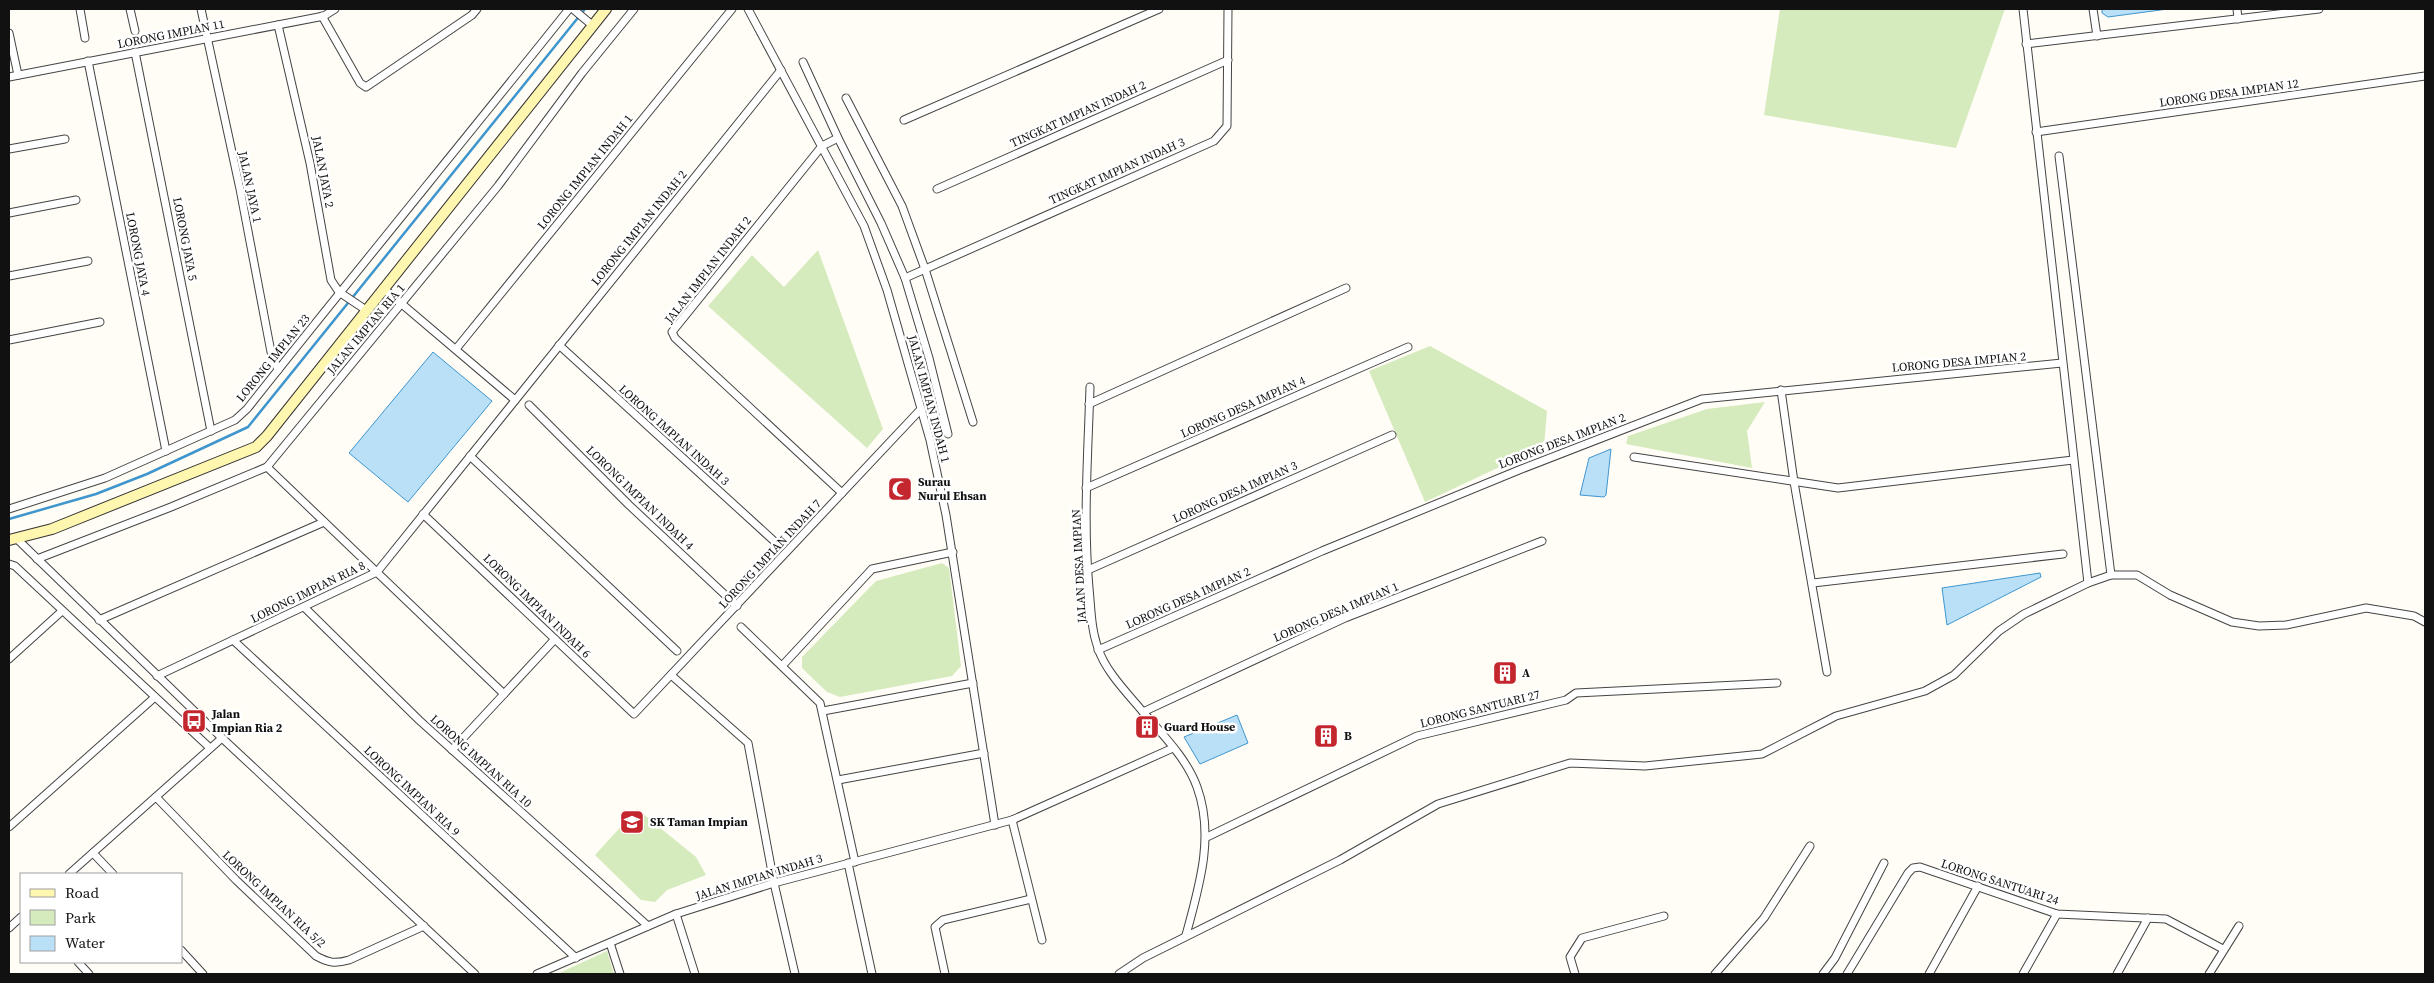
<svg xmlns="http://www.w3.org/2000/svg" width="2434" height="983" font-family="'Source Serif 4',serif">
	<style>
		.green { fill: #d5ebbd }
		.water { fill: #b9e0f7; stroke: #3f96cf }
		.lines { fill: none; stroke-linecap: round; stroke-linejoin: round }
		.stream { stroke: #3f96cf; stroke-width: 2.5 }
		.street-casing { stroke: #444; stroke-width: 9 }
		.secondary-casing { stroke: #333; stroke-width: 12 }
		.street { stroke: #fff; stroke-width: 7 }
		.secondary { stroke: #fff6b0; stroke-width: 10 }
		.labels { text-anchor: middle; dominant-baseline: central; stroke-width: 5; stroke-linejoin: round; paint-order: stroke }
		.street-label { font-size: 12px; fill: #111; stroke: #fff }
		.poi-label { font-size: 12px; font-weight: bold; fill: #111; stroke: #fff; text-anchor: start }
	</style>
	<rect width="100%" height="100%" fill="#fffdf5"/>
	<g class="green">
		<path d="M 1780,9 L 2005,9 L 1956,148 L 1764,115 Z"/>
		<path d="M 818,250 L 883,429 L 867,448 L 708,306 L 752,255 L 784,287 Z"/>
		<path d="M 1430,346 L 1547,411 L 1544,446 L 1425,502 L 1369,371 Z"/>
		<path d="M 1765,402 L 1747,431 L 1752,468 L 1626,444 L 1628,436 L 1707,409 Z"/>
		<path d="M 942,563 L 949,568 L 961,666 L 952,676 L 840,697 L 827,692 L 802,668 L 802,657 L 876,581 Z"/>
		<path d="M 637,809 L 696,857 L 706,875 L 667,890 L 655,902 L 641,900 L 595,855 Z"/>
		<path d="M 607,951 L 614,974 L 557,974 Z"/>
	</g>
	<g class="water">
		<path d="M 2102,9 L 2168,9 L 2108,17 L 2102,13 Z"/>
		<path d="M 433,352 L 492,401 L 408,502 L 349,453 Z"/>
		<path d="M 1611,449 L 1606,495 L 1604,497 L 1580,495 L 1589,458 Z"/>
		<path d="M 2040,573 L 2041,577 L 1947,625 L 1942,588 Z"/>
		<path d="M 1237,715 L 1248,743 L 1200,764 L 1184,737 Z"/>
	</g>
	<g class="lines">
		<path class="stream" d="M 9,519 L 96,494 L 147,474 L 248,427 L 585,9"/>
		<defs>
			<g id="street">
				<path d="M 80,9 L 85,38"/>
				<path d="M 130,9 L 135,31"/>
				<path d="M 201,9 L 240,189 L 271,352 L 278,370"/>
				<path d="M 573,9 L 592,25"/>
				<path d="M 748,9 L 864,226 L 887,290 L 930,440 L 946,515 L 995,825"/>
				<path d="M 2023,9 L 2088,583"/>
				<path d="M 2093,9 L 2097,36"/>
				<path d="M 2237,9 L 2238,19"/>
				<path d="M 322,16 L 360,83 L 366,87 L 472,15 L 477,9"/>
				<path d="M 278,25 L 310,163 L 331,280 L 339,292 L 366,310"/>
				<path d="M 9,33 L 18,75"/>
				<path d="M 2026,44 L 2319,9"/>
				<path d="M 135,52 L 211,431"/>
				<path d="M 88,61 L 166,451"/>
				<path d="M 803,62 L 838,138 L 881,223 L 905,278 L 929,358 L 948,434"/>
				<path d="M 9,77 L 324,16 L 335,9"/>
				<path d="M 846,98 L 902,206 L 925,269 L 973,422"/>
				<path d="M 904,120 L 1159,9"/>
				<path d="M 2036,132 L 2425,76"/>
				<path d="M 838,138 L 822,146 L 672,332 L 675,338 L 842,493"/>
				<path d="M 9,149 L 65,139"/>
				<path d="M 2059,156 L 2111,575"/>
				<path d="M 937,189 L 1228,60"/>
				<path d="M 9,213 L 76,200"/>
				<path d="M 9,276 L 88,261"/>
				<path d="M 905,278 L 1214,141 L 1227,126 L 1228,9"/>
				<path d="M 383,288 L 515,400"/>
				<path d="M 9,340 L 100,322"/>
				<path d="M 559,345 L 774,541"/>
				<path d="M 456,349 L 732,9"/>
				<path d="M 1090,387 C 1088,454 1083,521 1089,588 C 1091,608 1091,629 1098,648 C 1105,671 1129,695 1144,713 C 1163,735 1187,759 1197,787 C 1215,836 1199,887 1186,935"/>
				<path d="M 1781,390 L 1794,482 L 1827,672"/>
				<path d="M 1089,404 L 1346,288"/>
				<path d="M 529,405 L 629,505 L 737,606"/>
				<path d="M 470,456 L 677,651"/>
				<path d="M 1634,457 L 1838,488 L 2073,460"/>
				<path d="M 267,467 L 504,694"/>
				<path d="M 1086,488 L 1408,347"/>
				<path d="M 9,509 L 105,478 L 235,420 L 247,409 C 353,275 462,143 569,9"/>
				<path d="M 423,514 L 634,714 L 921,409"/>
				<path d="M 17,539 L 222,738 L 475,974"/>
				<path d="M 37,559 L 171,507 L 267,467 L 498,186 L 582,73 L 634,9"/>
				<path d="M 9,564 L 15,566 L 210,748"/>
				<path d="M 1088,570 L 1392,435"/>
				<path d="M 1813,583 L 2063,554"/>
				<path d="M 304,607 L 419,720 L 648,926"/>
				<path d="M 99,620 L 324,522"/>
				<path d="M 741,627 L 820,703 L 855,862"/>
				<path d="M 233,640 L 576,958"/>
				<path d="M 1098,650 L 1322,551 L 1519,470 L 1702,399 L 2062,363"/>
				<path d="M 9,659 L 62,611"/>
				<path d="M 782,666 L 872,569 L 953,552"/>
				<path d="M 671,675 L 748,743 L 774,883 L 795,974"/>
				<path d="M 157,676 L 377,572 L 781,70"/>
				<path d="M 823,711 L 973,683"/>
				<path d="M 1143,712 L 1345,618 L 1542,541"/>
				<path d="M 452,750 L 555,639"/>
				<path d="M 838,780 L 984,753"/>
				<path d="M 156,797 L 236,880 L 316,956 C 329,963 335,964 349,960 L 424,926"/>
				<path d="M 1012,820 L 1042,940"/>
				<path d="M 9,827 L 155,697"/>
				<path d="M 1207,837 L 1417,736 L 1566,700 L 1576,693 L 1777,683"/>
				<path d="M 93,853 L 113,874"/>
				<path d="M 848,863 L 872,974"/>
				<path d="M 69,874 L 222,738"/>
				<path d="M 676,914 L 695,974"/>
				<path d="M 9,928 L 21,917"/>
				<path d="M 610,943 L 620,974"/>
				<path d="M 181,950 L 203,974"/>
				<path d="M 78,962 L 89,974"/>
				<path d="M 537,974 L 676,914 L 774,883 L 1012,820 L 1173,748"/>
				<path d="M 945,974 L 935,927 L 943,920 L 1031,899"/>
				<path d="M 1119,974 L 1143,958 L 1340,860 L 1438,804 L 1570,763 L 1645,766 L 1762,754 L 1836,716 L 1925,691 L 1954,675 L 1999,631 L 2024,614 L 2088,583 L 2111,575 L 2137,575 L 2170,595 L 2232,622 L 2259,626 L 2286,625 L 2366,608 L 2414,616 L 2425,622"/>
				<path d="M 1575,974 L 1570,957 L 1582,938 L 1664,916"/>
				<path d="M 1715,974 L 1764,918 L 1810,846"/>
				<path d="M 1823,974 L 1835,958 L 1884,863"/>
				<path d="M 1847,974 L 1908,873 L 1913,868 L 1920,867 L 2057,914 L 2166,919 L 2223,949"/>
				<path d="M 1929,974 L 1978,886"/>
				<path d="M 2023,974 L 2057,914"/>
				<path d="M 2117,974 L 2148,918"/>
				<path d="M 2209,974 L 2239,926"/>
			</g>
			<path id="secondary" d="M 9,540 L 52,529 L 256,447 L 267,436 L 606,9"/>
		</defs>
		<use href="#street" class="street-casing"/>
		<use href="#secondary" class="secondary-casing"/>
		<use href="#street" class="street"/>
		<use href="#secondary" class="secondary"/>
	</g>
	<defs>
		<symbol id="mosque-square" viewBox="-11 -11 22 22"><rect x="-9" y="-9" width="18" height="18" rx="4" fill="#c4262e" stroke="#fff"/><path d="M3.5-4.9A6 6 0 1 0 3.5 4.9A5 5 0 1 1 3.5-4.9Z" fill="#fff"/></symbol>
		<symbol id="building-square" viewBox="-11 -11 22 22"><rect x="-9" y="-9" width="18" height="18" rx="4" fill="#c4262e" stroke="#fff"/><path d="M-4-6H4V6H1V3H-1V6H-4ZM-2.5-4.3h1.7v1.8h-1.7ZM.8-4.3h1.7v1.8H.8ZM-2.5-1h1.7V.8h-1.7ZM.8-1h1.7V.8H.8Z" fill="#fff"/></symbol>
		<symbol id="bus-square" viewBox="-11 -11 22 22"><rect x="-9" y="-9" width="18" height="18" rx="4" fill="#c4262e" stroke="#fff"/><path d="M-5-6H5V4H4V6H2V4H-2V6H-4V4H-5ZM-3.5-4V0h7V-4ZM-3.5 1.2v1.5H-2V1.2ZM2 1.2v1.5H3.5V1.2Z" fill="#fff"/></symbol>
		<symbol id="school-square" viewBox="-11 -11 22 22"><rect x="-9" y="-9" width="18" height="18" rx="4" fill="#c4262e" stroke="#fff"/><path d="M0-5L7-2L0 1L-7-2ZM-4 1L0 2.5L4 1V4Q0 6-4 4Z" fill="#fff"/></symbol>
	</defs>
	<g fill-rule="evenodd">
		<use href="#mosque-square" x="886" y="475" width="28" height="28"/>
		<use href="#building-square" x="1491" y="659" width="28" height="28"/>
		<use href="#bus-square" x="180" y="707" width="28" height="28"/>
		<use href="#building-square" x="1133" y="713" width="28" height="28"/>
		<use href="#building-square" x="1312" y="722" width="28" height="28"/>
		<use href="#school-square" x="618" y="808" width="28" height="28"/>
	</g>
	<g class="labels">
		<g class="street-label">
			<text transform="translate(171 34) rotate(-11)">LORONG IMPIAN 11</text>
			<text transform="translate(2229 93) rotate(-8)">LORONG DESA IMPIAN 12</text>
			<text transform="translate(1078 114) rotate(-24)">TINGKAT IMPIAN INDAH 2</text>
			<text transform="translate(1117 171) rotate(-24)">TINGKAT IMPIAN INDAH 3</text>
			<text transform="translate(323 172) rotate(79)">JALAN JAYA 2</text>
			<text transform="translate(585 172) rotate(-51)">LORONG IMPIAN INDAH 1</text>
			<text transform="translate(250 187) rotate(78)">JALAN JAYA 1</text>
			<text transform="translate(639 228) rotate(-51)">LORONG IMPIAN INDAH 2</text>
			<text transform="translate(185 239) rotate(79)">LORONG JAYA 5</text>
			<text transform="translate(138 254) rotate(79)">LORONG JAYA 4</text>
			<text transform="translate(708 270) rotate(-52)">JALAN IMPIAN INDAH 2</text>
			<text transform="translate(366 329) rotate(-50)">JALAN IMPIAN RIA 1</text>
			<text transform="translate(273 358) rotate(-51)">LORONG IMPIAN 23</text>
			<text transform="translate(1959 362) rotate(-5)">LORONG DESA IMPIAN 2</text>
			<text transform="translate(929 399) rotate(75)">JALAN IMPIAN INDAH 1</text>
			<text transform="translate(1243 407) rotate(-24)">LORONG DESA IMPIAN 4</text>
			<text transform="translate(674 435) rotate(42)">LORONG IMPIAN INDAH 3</text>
			<text transform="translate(1562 441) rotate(-21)">LORONG DESA IMPIAN 2</text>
			<text transform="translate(1235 492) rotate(-24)">LORONG DESA IMPIAN 3</text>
			<text transform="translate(640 498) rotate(44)">LORONG IMPIAN INDAH 4</text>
			<text transform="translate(770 554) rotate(-47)">LORONG IMPIAN INDAH 7</text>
			<text transform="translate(1079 566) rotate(-93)">JALAN DESA IMPIAN</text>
			<text transform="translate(308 592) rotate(-26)">LORONG IMPIAN RIA 8</text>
			<text transform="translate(1188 598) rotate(-24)">LORONG DESA IMPIAN 2</text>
			<text transform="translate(537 606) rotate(44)">LORONG IMPIAN INDAH 6</text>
			<text transform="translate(1336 612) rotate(-23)">LORONG DESA IMPIAN 1</text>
			<text transform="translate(1480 709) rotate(-14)">LORONG SANTUARI 27</text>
			<text transform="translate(481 761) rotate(42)">LORONG IMPIAN RIA 10</text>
			<text transform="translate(412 791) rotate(43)">LORONG IMPIAN RIA 9</text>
			<text transform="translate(759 877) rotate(-17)">JALAN IMPIAN INDAH 3</text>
			<text transform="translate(2000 882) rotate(18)">LORONG SANTUARI 24</text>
			<text transform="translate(274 899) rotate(43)">LORONG IMPIAN RIA 5/2</text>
		</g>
		<g class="poi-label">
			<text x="918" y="482">Surau<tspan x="918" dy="14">Nurul Ehsan</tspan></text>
			<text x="1522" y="673">A</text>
			<text x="212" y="714">Jalan<tspan x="212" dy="14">Impian Ria 2</tspan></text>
			<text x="1164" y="727">Guard House</text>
			<text x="1344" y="736">B</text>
			<text x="650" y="822">SK Taman Impian</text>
		</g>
	</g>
	<rect width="2434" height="983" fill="none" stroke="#111111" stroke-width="20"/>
	<rect x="20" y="873" width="162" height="90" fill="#ffffff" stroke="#a0a0a0"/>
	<rect x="30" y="889" width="25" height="8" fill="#fff6b0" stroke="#a0a0a0"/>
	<text x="65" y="898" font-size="15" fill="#111111">Road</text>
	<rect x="30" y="910" width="25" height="15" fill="#d5ebbd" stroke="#a0a0a0"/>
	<text x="65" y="923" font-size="15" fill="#111111">Park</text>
	<rect x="30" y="936" width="25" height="15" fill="#b9e0f7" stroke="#a0a0a0"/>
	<text x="65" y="948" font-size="15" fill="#111111">Water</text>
</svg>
